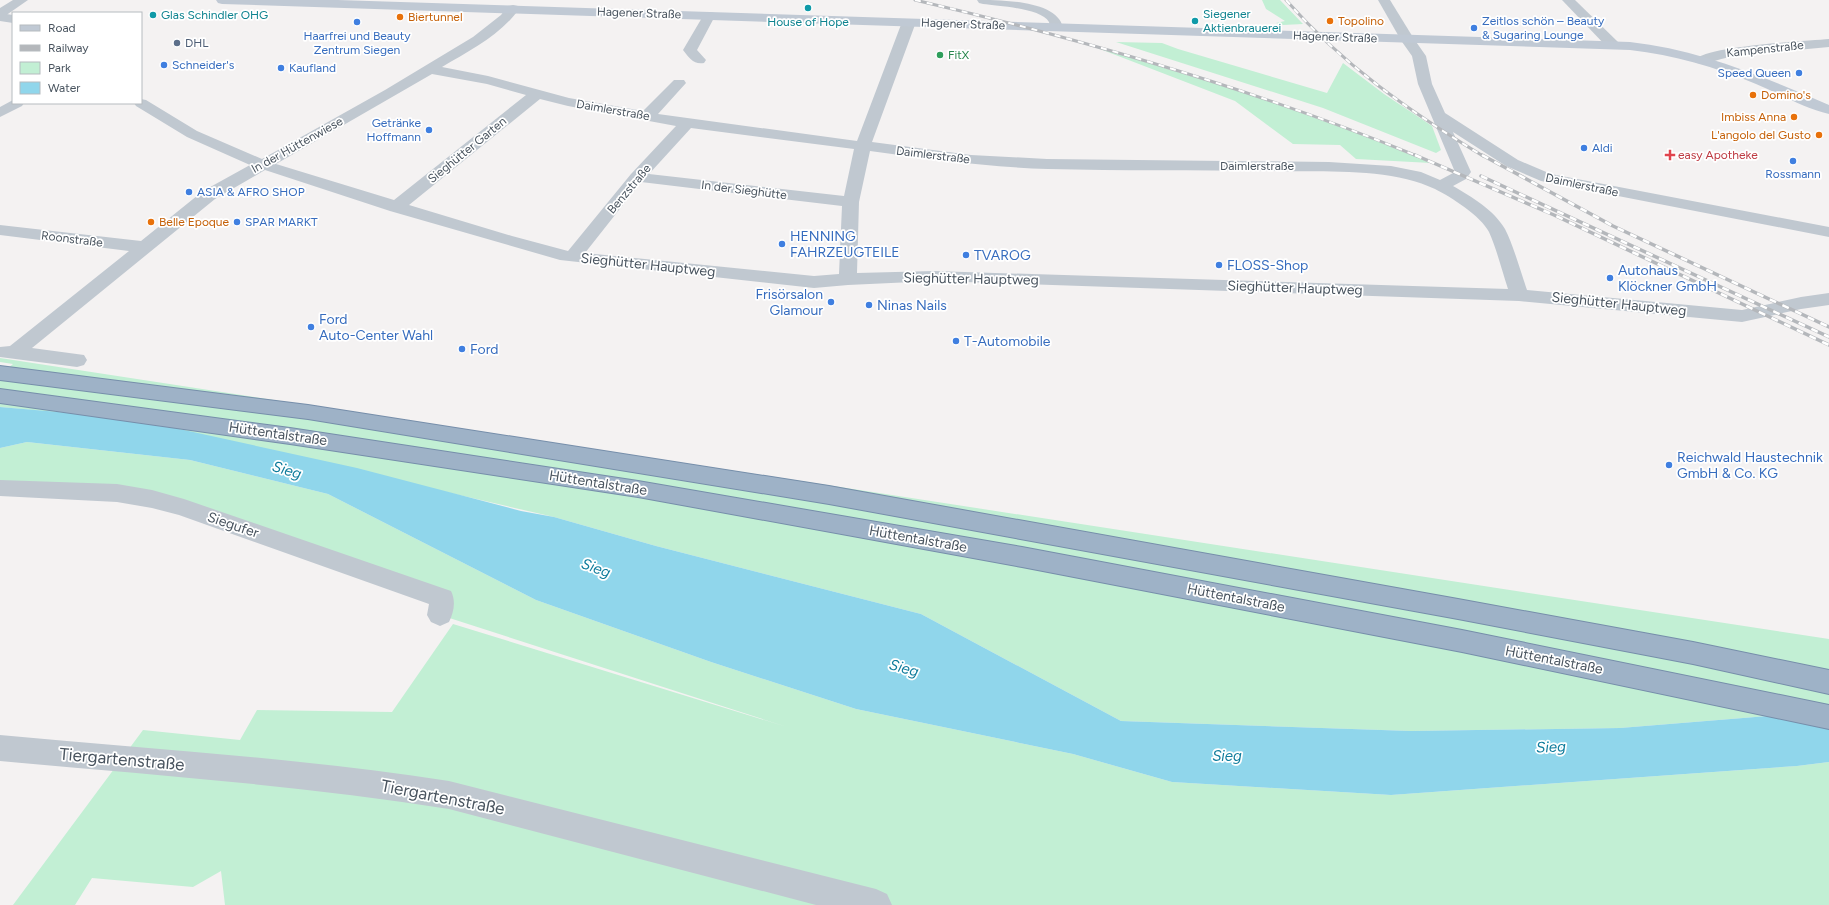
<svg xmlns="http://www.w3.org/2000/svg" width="1829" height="905" font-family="Figtree,sans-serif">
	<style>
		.green { fill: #c2efd4 }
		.water { fill: #90d6eb }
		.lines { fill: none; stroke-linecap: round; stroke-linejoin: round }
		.trunk-casing { stroke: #768eaa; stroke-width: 2 }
		.minor { fill: #c0c8d0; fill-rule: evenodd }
		.tertiary { fill: #c0c8d0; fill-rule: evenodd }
		.secondary { fill: #c0c9d4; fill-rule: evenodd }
		.trunk { fill: #9eb2c7; fill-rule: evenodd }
		.rail-far1-casing { stroke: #b4b7bb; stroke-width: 3 }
		.rail-casing { stroke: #b4b7bb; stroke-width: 3.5 }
		.rail-far1 { stroke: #fff; stroke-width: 2; stroke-dasharray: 6; stroke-linecap: butt }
		.rail { stroke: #fff; stroke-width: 2.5; stroke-dasharray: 7; stroke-linecap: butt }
		.culture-dot { fill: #0f9aa8; stroke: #fff; stroke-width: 1.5 }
		.food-dot { fill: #e8710a; stroke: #fff; stroke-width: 1.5 }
		.shop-dot { fill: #3f7fe0; stroke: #fff; stroke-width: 1.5 }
		.service-dot { fill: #5c6f8a; stroke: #fff; stroke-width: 1.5 }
		.leisure-dot { fill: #2e9e5b; stroke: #fff; stroke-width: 1.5 }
		.health-dot { fill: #e0444e; stroke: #fff; stroke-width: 1.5 }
		.labels { text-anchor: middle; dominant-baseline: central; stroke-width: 3.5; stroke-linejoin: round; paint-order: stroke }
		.far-street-label { font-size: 12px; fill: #49545f; stroke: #fff }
		.far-culture-label { font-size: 12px; fill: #0d838f; stroke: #fff; text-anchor: start }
		.far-food-label { font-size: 12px; fill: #c56008; stroke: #fff; text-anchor: start }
		.far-shop-label { font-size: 12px; fill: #366cbe; stroke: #fff; text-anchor: start }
		.far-service-label { font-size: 12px; fill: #4e5e75; stroke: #fff; text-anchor: start }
		.far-leisure-label { font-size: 12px; fill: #27864d; stroke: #fff; text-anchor: start }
		.far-health-label { font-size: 12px; fill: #be3a42; stroke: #fff; text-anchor: start }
		.shop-label { font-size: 14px; fill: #366cbe; stroke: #fff; text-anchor: start }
		.street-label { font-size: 14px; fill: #49545f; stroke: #fff }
		.water-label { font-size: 15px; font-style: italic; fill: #0f7c9c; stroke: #fff }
		.near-street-label { font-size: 17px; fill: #49545f; stroke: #fff }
	</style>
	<rect width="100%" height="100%" fill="#f4f2f2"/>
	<g class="green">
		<path d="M 1262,0 L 1280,0 L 1303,24 L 1283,25 L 1276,23 L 1285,21 L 1266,9 Z"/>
		<path d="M 1116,42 L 1162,43 L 1178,49 L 1327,93 L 1343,63 L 1384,94 L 1432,126 L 1441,150 L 1436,153 L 1323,108 Z"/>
		<path d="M 1087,44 L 1252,95 L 1357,133 L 1431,163 L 1356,159 L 1340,145 L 1293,144 L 1235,101 Z"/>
		<path d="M 0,358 L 1829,639 L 1829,711 L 1620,728 L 1411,731 L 1121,721 L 921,614 L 656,546 L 554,517 L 129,419 L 0,407 L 0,375 L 13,364 L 0,362 Z"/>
		<path d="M 27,442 L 190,460 L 328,494 L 536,600 L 711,662 L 856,709 L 1073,754 L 1172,782 L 1391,795 L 1797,766 L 1829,762 L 1829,905 L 225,905 L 221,871 L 193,887 L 92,878 L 75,905 L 13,905 L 143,730 L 240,740 L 257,710 L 392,712 L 453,624 L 787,727 L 440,615 L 441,598 L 184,508 L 0,488 L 0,448 Z"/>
	</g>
	<path class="water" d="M 0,407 L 129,418 L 357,468 L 521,511 L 554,517 L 656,546 L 921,614 L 1121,721 L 1411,731 L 1620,728 L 1829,711 L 1829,762 L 1797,766 L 1391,795 L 1172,782 L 1073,754 L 856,709 L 711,662 L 536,600 L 328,494 L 190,460 L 27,442 L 0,448 Z"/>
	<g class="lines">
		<defs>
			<g id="trunk">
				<path d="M 0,366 L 308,405 L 829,486 L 1458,599 L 1693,642 L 1829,670 L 1829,694 L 1693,664 L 1458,619 L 829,504 L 308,419 L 0,380 Z"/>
				<path d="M 0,389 L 290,428 L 638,481 L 1022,547 L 1462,630 L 1829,705 L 1829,729 L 1462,652 L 1022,567 L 638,497 L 290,444 L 0,403 Z"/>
			</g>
		</defs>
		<use href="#trunk" class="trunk-casing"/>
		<g class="minor">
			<path d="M 977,0 C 1000,0 1058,0 1063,28 L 1061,31 L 1051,31 C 1049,28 1050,25 1049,22 C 1041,8 998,6 983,4 L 979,3 Z"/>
			<path d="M 1562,0 L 1575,0 L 1618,42 L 1620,45 L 1618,48 L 1608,48 Z"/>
			<path d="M 513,5 L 518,6 L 519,9 C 501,35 469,51 442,67 L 488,76 L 569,98 L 643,111 L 674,80 L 684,80 L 686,83 L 658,114 L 857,141 L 902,22 L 904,19 L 914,19 L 916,22 L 872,142 L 971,155 L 1047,159 L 1329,162 L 1391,166 L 1421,172 L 1440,180 L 1455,172 L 1418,84 L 1412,56 L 1400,39 L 1402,36 L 1412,36 L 1426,56 L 1432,84 L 1445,113 L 1518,160 L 1551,174 L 1829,227 L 1829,237 L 1541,181 L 1506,166 L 1453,132 L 1471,172 L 1466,179 L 1453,186 C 1472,197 1494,210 1505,229 C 1513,244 1521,273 1527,290 L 1742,310 L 1801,297 L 1829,293 L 1829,305 L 1801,309 L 1742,322 L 1519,301 L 934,281 L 848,285 L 814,288 L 560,260 L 390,211 L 265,170 L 215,199 L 32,348 L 84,355 L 87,360 L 84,365 L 77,367 L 0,357 L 0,347 L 10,346 L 129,251 L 0,235 L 0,225 L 141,241 L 203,191 L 250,165 L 187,137 L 136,106 L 134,103 L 141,103 L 141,99 L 146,100 L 197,131 L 262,159 L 385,90 L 473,37 L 501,15 L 508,6 ZM 432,74 L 487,84 L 526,95 L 394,200 L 276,164 ZM 540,99 L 568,106 L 676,126 L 631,174 L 568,251 L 512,236 L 409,205 ZM 691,128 L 854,149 L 844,196 L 649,174 ZM 870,151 C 929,159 988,167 1048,169 C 1121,171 1195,170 1269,171 C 1318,172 1391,167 1435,189 C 1451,197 1481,216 1489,232 C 1497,250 1502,271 1508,289 L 934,271 L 857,273 L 859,202 ZM 641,182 L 842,206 L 839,274 L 814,276 L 585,253 Z"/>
			<path d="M 709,12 L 714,13 L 715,16 L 697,50 L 706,60 L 704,63 C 694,65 689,58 683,50 L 703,16 L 704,13 Z"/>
			<path d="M 0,13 L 13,15 L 13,23 L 0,21 Z"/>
			<path d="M 1829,39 L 1829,47 L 1733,56 C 1723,58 1706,65 1697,63 L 1695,60 C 1705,46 1807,41 1829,39 Z"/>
			<path d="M 13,100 L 13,103 L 24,103 L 22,106 L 0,117 L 0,107 Z"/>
			<path d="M 0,480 L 117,484 L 152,490 L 184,499 L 451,591 C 456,601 454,612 449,622 L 440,626 L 431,622 L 427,615 L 429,604 L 179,515 L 152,508 L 117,502 L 0,496 Z"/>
		</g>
		<g class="tertiary">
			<path d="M 13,0 L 28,0 L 5,16 L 0,17 L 0,8 Z"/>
			<path d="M 1378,0 L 1390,0 L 1414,39 L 1412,42 L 1402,42 Z"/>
			<path d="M 0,735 C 150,749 300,758 449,781 L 876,889 L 887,894 L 892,905 L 816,905 L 449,809 C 300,785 150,775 0,761 Z"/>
		</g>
		<path class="secondary" d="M 216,0 L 338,0 L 1630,42 C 1701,50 1764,77 1829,105 L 1829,114 C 1804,108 1780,94 1756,84 C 1715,67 1674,55 1630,50 L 222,4 L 218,3 Z"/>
		<use href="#trunk" class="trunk"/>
		<defs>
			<g id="rail-far1">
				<path d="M 915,0 C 1086,40 1254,89 1417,156"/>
				<path d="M 1286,0 C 1343,65 1409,111 1483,156"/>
			</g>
			<g id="rail">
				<path d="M 1415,155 L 1554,215 L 1829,345"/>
				<path d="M 1482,155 L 1613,226 L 1829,327"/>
				<path d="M 1481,176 L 1829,337"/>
			</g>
		</defs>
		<use href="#rail-far1" class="rail-far1-casing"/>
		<use href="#rail" class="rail-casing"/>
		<use href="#rail-far1" class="rail-far1"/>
		<use href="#rail" class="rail"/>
	</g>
	<g class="culture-dot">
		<circle cx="808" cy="8" r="4"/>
		<circle cx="153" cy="15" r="4"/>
		<circle cx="1195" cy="21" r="4"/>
	</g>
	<g class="food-dot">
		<circle cx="400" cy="17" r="4"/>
		<circle cx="1330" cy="21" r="4"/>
		<circle cx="1753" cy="95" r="4"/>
		<circle cx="1794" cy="117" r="4"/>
		<circle cx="1819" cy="135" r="4"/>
		<circle cx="151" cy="222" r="4"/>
	</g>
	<g class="shop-dot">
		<circle cx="357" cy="22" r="4"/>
		<circle cx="1474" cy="28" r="4"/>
		<circle cx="164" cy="65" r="4"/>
		<circle cx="281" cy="68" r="4"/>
		<circle cx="1799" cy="73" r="4"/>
		<circle cx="429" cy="130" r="4"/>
		<circle cx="1584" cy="148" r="4"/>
		<circle cx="1793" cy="161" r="4"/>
		<circle cx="189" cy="192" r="4"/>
		<circle cx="237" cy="222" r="4"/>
		<circle cx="782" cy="244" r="4"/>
		<circle cx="966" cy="255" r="4"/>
		<circle cx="1219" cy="265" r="4"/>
		<circle cx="1610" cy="278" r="4"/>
		<circle cx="831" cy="302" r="4"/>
		<circle cx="869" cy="305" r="4"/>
		<circle cx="311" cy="327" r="4"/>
		<circle cx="956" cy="341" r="4"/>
		<circle cx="462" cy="349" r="4"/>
		<circle cx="1669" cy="465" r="4"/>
	</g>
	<circle class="service-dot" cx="177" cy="43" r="4"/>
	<circle class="leisure-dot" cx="940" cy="55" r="4"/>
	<path class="health-dot" d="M1668 149h4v4h4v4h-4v4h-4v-4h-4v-4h4z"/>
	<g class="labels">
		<g class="far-street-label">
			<text transform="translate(639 13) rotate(2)">Hagener Straße</text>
			<text transform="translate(963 24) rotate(2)">Hagener Straße</text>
			<text transform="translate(1335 37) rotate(2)">Hagener Straße</text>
			<text transform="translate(1765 49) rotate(-6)">Kampenstraße</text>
			<text transform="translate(613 110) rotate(10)">Daimlerstraße</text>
			<text transform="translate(297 145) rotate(-29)">In der Hüttenwiese</text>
			<text transform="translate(467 150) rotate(-39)">Sieghütter Garten</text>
			<text transform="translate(933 155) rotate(7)">Daimlerstraße</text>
			<text x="1257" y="166">Daimlerstraße</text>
			<text transform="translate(1582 185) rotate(12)">Daimlerstraße</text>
			<text transform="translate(629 189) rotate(-50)">Benzstraße</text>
			<text transform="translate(744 190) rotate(7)">In der Sieghütte</text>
			<text transform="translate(72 239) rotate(7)">Roonstraße</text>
		</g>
		<g class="far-culture-label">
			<text x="1203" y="14">Siegener<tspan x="1203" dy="14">Aktienbrauerei</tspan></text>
			<text x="161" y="15">Glas Schindler OHG</text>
			<text x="808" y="22" text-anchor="middle">House of Hope</text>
		</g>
		<g class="far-food-label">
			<text x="408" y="17">Biertunnel</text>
			<text x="1338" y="21">Topolino</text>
			<text x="1761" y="95">Domino's</text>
			<text x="1786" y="117" text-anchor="end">Imbiss Anna</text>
			<text x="1811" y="135" text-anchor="end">L'angolo del Gusto</text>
			<text x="159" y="222">Belle Epoque</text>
		</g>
		<g class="far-shop-label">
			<text x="1482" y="21">Zeitlos schön – Beauty<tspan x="1482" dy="14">&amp; Sugaring Lounge</tspan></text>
			<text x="357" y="36" text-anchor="middle">Haarfrei und Beauty<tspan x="357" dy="14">Zentrum Siegen</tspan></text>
			<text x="172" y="65">Schneider's</text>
			<text x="289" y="68">Kaufland</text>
			<text x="1791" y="73" text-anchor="end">Speed Queen</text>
			<text x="421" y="123" text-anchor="end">Getränke<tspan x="421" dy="14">Hoffmann</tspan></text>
			<text x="1592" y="148">Aldi</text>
			<text x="1793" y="174" text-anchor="middle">Rossmann</text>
			<text x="197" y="192">ASIA &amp; AFRO SHOP</text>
			<text x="245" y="222">SPAR MARKT</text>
		</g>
		<g class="far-service-label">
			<text x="185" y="43">DHL</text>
		</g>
		<g class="far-leisure-label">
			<text x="948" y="55">FitX</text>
		</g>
		<g class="far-health-label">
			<text x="1678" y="155">easy Apotheke</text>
		</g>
		<g class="shop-label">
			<text x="790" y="236">HENNING<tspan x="790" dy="16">FAHRZEUGTEILE</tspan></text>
			<text x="974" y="255">TVAROG</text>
			<text x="1227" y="265">FLOSS-Shop</text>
			<text x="1618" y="270">Autohaus<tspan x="1618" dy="16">Klöckner GmbH</tspan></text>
			<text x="823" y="294" text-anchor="end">Frisörsalon<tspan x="823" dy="16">Glamour</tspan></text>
			<text x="877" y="305">Ninas Nails</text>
			<text x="319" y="319">Ford<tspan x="319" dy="16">Auto-Center Wahl</tspan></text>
			<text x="964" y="341">T-Automobile</text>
			<text x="470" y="349">Ford</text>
			<text x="1677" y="457">Reichwald Haustechnik<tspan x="1677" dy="16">GmbH &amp; Co. KG</tspan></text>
		</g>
		<g class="street-label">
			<text transform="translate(648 265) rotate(6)">Sieghütter Hauptweg</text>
			<text transform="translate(971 279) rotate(1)">Sieghütter Hauptweg</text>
			<text transform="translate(1295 288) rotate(2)">Sieghütter Hauptweg</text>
			<text transform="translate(1619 304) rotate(6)">Sieghütter Hauptweg</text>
			<text transform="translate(278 434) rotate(8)">Hüttentalstraße</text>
			<text transform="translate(598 483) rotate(9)">Hüttentalstraße</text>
			<text transform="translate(233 525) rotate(19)">Siegufer</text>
			<text transform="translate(918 539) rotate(10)">Hüttentalstraße</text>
			<text transform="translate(1236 598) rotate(11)">Hüttentalstraße</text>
			<text transform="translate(1554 660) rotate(11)">Hüttentalstraße</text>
		</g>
		<g class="water-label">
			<text transform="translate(287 470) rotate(17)">Sieg</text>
			<text transform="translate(596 568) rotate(20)">Sieg</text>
			<text transform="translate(904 668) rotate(16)">Sieg</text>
			<text transform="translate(1551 747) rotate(-2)">Sieg</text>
			<text x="1227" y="756">Sieg</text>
		</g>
		<g class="near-street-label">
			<text transform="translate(122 759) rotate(5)">Tiergartenstraße</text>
			<text transform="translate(443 797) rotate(11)">Tiergartenstraße</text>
		</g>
	</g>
	<rect x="12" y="12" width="130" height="92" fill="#ffffff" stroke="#b6bbbf"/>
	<rect x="20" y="25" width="20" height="6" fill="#c0c9d4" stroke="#b6bbbf"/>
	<text x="48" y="32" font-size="12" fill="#49545f">Road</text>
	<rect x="20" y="45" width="20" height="6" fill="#b4b7bb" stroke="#b6bbbf"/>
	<text x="48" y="52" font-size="12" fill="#49545f">Railway</text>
	<rect x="20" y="62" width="20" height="12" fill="#c2efd4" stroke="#b6bbbf"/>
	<text x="48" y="72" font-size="12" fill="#49545f">Park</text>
	<rect x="20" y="82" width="20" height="12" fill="#90d6eb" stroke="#b6bbbf"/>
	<text x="48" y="92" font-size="12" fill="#49545f">Water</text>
</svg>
